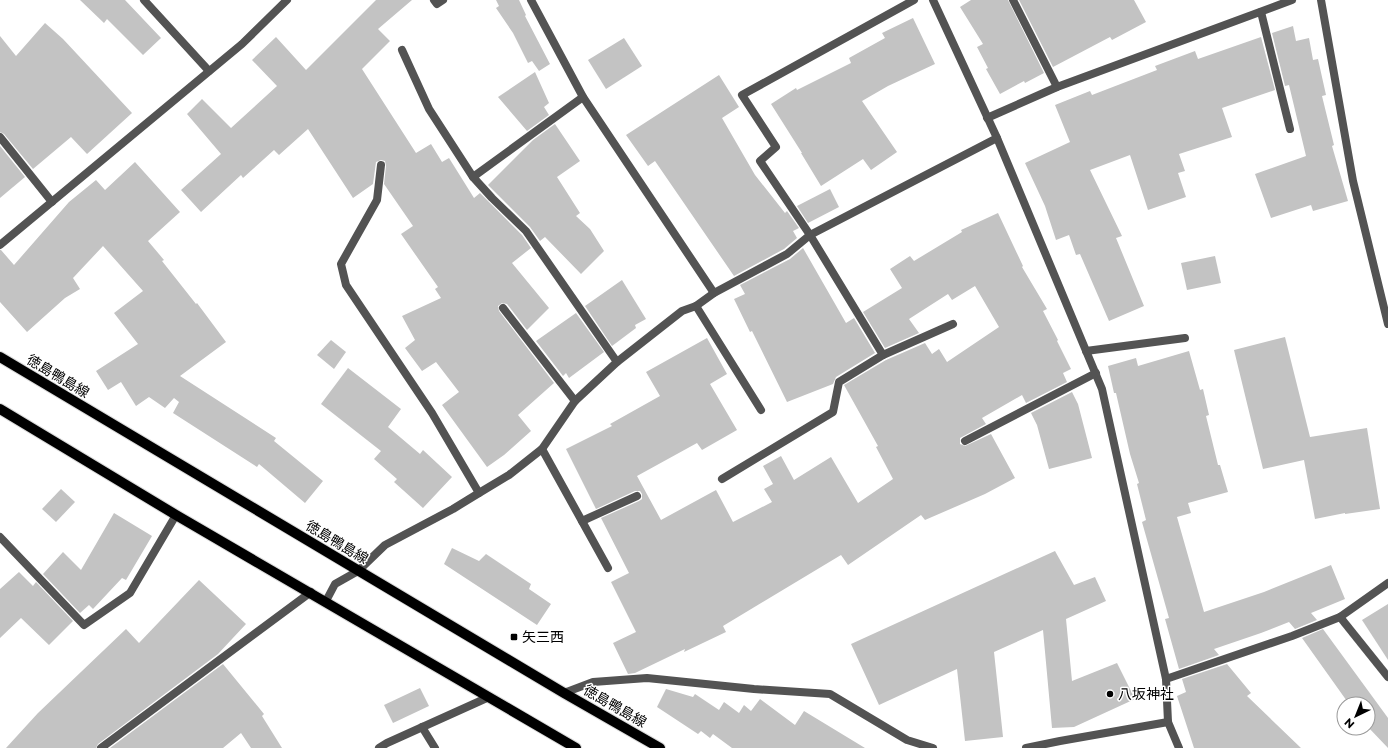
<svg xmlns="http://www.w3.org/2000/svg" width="1388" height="748" font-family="Montserrat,'Noto Sans JP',sans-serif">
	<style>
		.building { fill: #c3c3c3 }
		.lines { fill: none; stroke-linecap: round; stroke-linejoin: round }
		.primary-casing { stroke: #dbdbdb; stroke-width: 12 }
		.lane { stroke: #535353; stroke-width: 8 }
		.street { stroke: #535353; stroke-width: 8 }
		.primary { stroke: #000; stroke-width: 10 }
		.poi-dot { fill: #000; stroke: #fff; stroke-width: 1.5 }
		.labels { text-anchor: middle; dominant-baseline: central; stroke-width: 3; stroke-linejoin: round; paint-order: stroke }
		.street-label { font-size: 14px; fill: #000; stroke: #fff }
		.poi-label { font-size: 14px; fill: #000; stroke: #fff; text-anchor: start }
	</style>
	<rect width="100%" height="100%" fill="#fff"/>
	<g class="building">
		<path d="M 80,0 L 125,0 L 161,38 L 143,55 L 107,19 L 104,23 Z"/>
		<path d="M 376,0 L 412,0 L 378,29 L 390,41 L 362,69 L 416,153 L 431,144 L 442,162 L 449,158 L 474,198 L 480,193 L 522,235 L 531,248 L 512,263 L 549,308 L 527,330 L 507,304 L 502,303 L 498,306 L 499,311 L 554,383 L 518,415 L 531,431 L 504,455 L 487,467 L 442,405 L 459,392 L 436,362 L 422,371 L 405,348 L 415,340 L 402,316 L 441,298 L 435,289 L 438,287 L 401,234 L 413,226 L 384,184 L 386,166 L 385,161 L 381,160 L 376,162 L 373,184 L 353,198 L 308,129 L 279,155 L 274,150 L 243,178 L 241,175 L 201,212 L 181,190 L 221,154 L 187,114 L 202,99 L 231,128 L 277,86 L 252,60 L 276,37 L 306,70 Z"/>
		<path d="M 496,0 L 519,0 L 526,15 L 525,16 L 550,64 L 539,71 L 532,61 L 528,63 L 513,33 L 496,8 L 499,6 Z"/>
		<path d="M 971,0 L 1008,0 L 1044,73 L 1025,83 L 1024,81 L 1000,94 L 986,69 L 988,68 L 977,47 L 983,44 L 960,7 Z"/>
		<path d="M 1019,0 L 1134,0 L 1146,22 L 1112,40 L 1110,37 L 1053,67 Z"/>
		<path d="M 913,18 L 935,64 L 888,86 L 862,101 L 897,152 L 871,170 L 863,159 L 821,186 L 801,153 L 802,153 L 771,104 L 796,88 L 797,90 L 851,63 L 849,58 L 885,38 L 882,33 Z"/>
		<path d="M 45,23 L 63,39 L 132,113 L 87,154 L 71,137 L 33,169 L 4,134 L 0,132 L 0,36 L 16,56 Z"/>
		<path d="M 1293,26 L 1296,41 L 1309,38 L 1313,60 L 1318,59 L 1326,95 L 1322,96 L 1334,145 L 1332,146 L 1348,201 L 1313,211 L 1311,205 L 1271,218 L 1255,174 L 1306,156 L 1289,85 L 1285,86 L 1272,33 Z"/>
		<path d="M 1261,37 L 1275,90 L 1222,108 L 1232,137 L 1179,154 L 1185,171 L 1178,173 L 1186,197 L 1148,210 L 1130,155 L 1090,170 L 1122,236 L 1116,238 L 1144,306 L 1109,321 L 1080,254 L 1076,255 L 1069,235 L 1056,240 L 1045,206 L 1025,163 L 1070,142 L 1055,105 L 1090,91 L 1092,95 L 1157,70 L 1155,66 L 1195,51 L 1198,59 Z"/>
		<path d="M 624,38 L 642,66 L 606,89 L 588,60 Z"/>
		<path d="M 535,72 L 549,103 L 544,107 L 549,115 L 527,131 L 498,97 Z"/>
		<path d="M 719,75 L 739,107 L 722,118 L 755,175 L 785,213 L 787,211 L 799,228 L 793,231 L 797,238 L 784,249 L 734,276 L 655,161 L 648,166 L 626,135 Z"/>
		<path d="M 555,124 L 580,161 L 557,177 L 580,213 L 576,216 L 590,229 L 604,251 L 581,274 L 545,237 L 540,241 L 530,227 L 488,185 L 533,140 Z"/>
		<path d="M 0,146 L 25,177 L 0,198 Z"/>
		<path d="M 135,162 L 180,212 L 148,241 L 164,260 L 162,261 L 196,304 L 197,303 L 226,342 L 180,376 L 276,438 L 274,441 L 323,481 L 305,503 L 259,464 L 257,467 L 173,413 L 179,402 L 174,398 L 165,408 L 149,397 L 136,406 L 121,382 L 108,390 L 96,371 L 138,344 L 114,313 L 143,291 L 103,246 L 73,278 L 80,289 L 65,298 L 27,332 L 0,302 L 0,250 L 1,250 L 14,265 L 69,202 L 96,180 L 105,190 Z"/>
		<path d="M 830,189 L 839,207 L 808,223 L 797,206 Z"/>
		<path d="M 998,213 L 1023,266 L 1022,267 L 1047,309 L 1043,311 L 1058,340 L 1057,341 L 1071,369 L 1063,373 L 1067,382 L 1026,403 L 1022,395 L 982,418 L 986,424 L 960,438 L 960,444 L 965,446 L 991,434 L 1015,478 L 985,494 L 925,520 L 921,515 L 848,565 L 841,555 L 723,626 L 726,632 L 684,652 L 685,649 L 635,673 L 628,674 L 613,643 L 636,632 L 611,582 L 629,573 L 601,518 L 639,501 L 642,499 L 642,494 L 640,491 L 635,491 L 596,509 L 566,449 L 612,426 L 610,424 L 660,396 L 646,372 L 707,338 L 727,374 L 710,384 L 737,430 L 702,450 L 697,443 L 637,476 L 661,520 L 716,490 L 733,522 L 772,502 L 764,489 L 773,484 L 763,466 L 781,456 L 794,480 L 831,457 L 858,503 L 893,479 L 876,447 L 878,446 L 844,385 L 886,360 L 925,343 L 932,354 L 939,349 L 947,362 L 999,327 L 975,286 L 952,300 L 948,294 L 909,319 L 919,333 L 885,348 L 863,312 L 902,288 L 890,269 L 910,256 L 914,261 L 962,232 L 961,230 Z"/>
		<path d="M 803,248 L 846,323 L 854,318 L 875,353 L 836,377 L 833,384 L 787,402 L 752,331 L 750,332 L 734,299 L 745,294 L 740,285 L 790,259 Z"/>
		<path d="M 1215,256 L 1221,283 L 1187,290 L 1181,263 Z"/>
		<path d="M 622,280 L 646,319 L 635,325 L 636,328 L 612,346 L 585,306 Z"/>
		<path d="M 576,313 L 604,352 L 569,378 L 566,373 L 563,376 L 536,341 Z"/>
		<path d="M 1285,337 L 1310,437 L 1367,428 L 1380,509 L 1345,514 L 1345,513 L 1315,519 L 1304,460 L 1263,469 L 1234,350 Z"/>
		<path d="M 331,340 L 346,352 L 334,369 L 317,355 Z"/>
		<path d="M 1189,351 L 1200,390 L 1203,389 L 1209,415 L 1206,416 L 1218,465 L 1220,465 L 1228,492 L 1188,503 L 1191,513 L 1177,517 L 1204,612 L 1264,592 L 1331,565 L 1345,599 L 1311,613 L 1317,620 L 1295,629 L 1289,622 L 1261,633 L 1214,649 L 1219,655 L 1179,669 L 1165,619 L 1169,618 L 1142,522 L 1146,520 L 1137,484 L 1139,483 L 1130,454 L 1116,393 L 1114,393 L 1108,366 L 1136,358 L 1138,366 Z"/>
		<path d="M 348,368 L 401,409 L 388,427 L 420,454 L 423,450 L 452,477 L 423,508 L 394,482 L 397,479 L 374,459 L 381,451 L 321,404 Z"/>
		<path d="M 1072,392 L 1078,404 L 1092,458 L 1049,469 L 1037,425 L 1031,413 Z"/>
		<path d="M 61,489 L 75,502 L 56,522 L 42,509 Z"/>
		<path d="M 114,513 L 152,536 L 126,580 L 122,578 L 93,609 L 89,605 L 80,613 L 43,574 L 63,552 L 81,570 Z"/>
		<path d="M 452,548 L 479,561 L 486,554 L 531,584 L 529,589 L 551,604 L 537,625 L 444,564 Z"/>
		<path d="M 1055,551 L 1074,585 L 1095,577 L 1106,601 L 1066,619 L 1072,681 L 1117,663 L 1135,699 L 1074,727 L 1052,728 L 1043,630 L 994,652 L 1003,737 L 965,741 L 957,669 L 879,705 L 851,644 Z"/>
		<path d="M 19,572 L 33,586 L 36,582 L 73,621 L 49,645 L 21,618 L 0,638 L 0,589 Z"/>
		<path d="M 199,580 L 246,624 L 218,654 L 98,744 L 96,748 L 6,748 L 38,713 L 126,629 L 139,643 Z"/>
		<path d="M 1388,604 L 1388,660 L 1362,620 Z"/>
		<path d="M 1323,629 L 1388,718 L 1388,748 L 1368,727 L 1368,704 L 1349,704 L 1302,638 Z"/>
		<path d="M 223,664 L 264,714 L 262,716 L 282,748 L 251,748 L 241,733 L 223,748 L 110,748 Z"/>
		<path d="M 1227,664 L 1251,693 L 1247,696 L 1301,748 L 1194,748 L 1177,696 L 1186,692 L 1182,679 Z"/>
		<path d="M 420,688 L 429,706 L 393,723 L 384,705 Z"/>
		<path d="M 666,689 L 693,697 L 695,694 L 719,710 L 724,702 L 739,713 L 744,705 L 751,711 L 760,699 L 795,725 L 804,711 L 865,748 L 732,748 L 713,734 L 710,738 L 701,731 L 698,734 L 657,707 Z"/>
	</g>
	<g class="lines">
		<defs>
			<g id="primary">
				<path d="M 0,357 L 564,693 L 660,748"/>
				<path d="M 0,409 L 176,515 L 576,748"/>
			</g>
		</defs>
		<use href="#primary" class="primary-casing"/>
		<g class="lane">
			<path d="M 1261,12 L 1290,129"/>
			<path d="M 402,50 L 429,109 L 473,177"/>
			<path d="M 422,727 L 435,748"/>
		</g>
		<g class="street">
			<path d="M 144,0 L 209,71"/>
			<path d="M 434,0 L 437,4 L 443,0"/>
			<path d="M 531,0 L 583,97 L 714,293"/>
			<path d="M 914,0 L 742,95 L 776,147 L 760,161 L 810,235 L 883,355 L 953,324"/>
			<path d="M 933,0 L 997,138 L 1102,389 L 1166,679 L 1168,722 L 1179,748"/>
			<path d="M 1013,0 L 1057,87"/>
			<path d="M 1321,0 L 1353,181 L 1388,324"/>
			<path d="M 583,97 L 473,177 L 492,198 L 526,231 L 617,362"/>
			<path d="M 987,118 L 1057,87 L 1292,0"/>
			<path d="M 0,137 L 52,202"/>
			<path d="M 381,165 L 377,200 L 341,264 L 346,285 L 432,413 L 479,493"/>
			<path d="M 0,245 L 242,44 L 287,0"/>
			<path d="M 696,306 L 761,410"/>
			<path d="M 503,308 L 575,401"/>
			<path d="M 1086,351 L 1185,338"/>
			<path d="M 965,441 L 1096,373"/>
			<path d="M 542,449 L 608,568"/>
			<path d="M 722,479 L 833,412 L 839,382 L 883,355"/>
			<path d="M 582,521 L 637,496"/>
			<path d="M 0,537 L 84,625 L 130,593 L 176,515"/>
			<path d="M 326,601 L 335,584 L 358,571 L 385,545 L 453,509 L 479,493 L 509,475 L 542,449 L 575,401 L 617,362 L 682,311 L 696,306 L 714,293 L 787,254 L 810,235 L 997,138"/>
			<path d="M 1340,617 L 1388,677"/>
			<path d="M 1166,679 L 1292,636 L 1340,617 L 1388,583"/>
			<path d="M 564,693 L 593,682 L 647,678 L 754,689 L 830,694 L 907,740 L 933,748"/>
			<path d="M 101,748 L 311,592"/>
			<path d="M 379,748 L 387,743 L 489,697"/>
			<path d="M 1026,748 L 1060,741 L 1168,722"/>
		</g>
		<use href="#primary" class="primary"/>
	</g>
	<g class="poi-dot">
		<rect x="510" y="633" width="8" height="8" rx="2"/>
		<circle cx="1110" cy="694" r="4"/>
	</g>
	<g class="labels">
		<g class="street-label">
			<text transform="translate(58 376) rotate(31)">徳島鴨島線</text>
			<text transform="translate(337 542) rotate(31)">徳島鴨島線</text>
			<text transform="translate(615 706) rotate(30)">徳島鴨島線</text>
		</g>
		<g class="poi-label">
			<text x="522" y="637">矢三西</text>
			<text x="1118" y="694">八坂神社</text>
		</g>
	</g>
	<g transform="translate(1356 716) rotate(223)"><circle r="19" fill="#ffffff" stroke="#999999"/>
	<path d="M0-3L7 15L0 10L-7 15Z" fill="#000000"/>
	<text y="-6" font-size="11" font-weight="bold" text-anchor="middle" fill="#000000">N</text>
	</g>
</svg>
